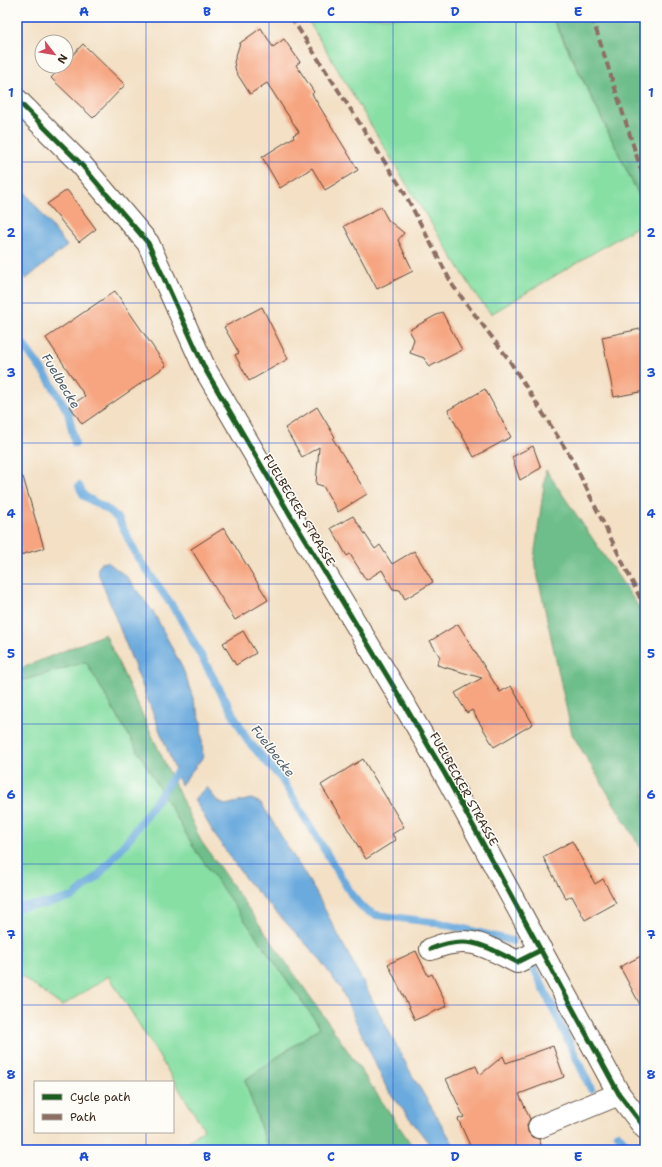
<svg xmlns="http://www.w3.org/2000/svg" width="662" height="1167" font-family="'Shantell Sans',sans-serif">
	<style>
		.green { fill: #87dfa4; stroke: #618461 }
		.forest { fill: #6dbe8a; stroke: #547454 }
		.water { fill: #6aaadd; stroke: #526a7e }
		.lines { fill: none; stroke-linecap: round; stroke-linejoin: round }
		.stream { stroke: #6aaadd; stroke-width: 8 }
		.building { fill: #f6a580 }
		.minor-casing { stroke: #574537; stroke-width: 24 }
		.minor { stroke: #fff; stroke-width: 22 }
		.quiet { stroke: #8d6e63; stroke-width: 4; stroke-dasharray: 8 4; stroke-linecap: butt }
		.cycleway-casing { stroke: #fdfcf7; stroke-width: 8 }
		.cycleway { stroke: #1b5e20; stroke-width: 5 }
		.grid { fill: none; stroke: #1d4ed8; stroke-width: 1; stroke-opacity: 0.55 }
		.labels { text-anchor: middle; dominant-baseline: central; stroke-width: 3; stroke-linejoin: round; paint-order: stroke }
		.street-label { font-size: 12px; fill: #3b2a1e; stroke: #fdfcf7 }
		.water-label { font-size: 13px; font-style: italic; fill: #4e5d6a; stroke: #fdfcf7 }
		.neatline { fill: none; stroke: #1d4ed8; stroke-width: 1.5 }
		.grid-label { font-size: 13px; text-anchor: middle; font-weight: bold; fill: #1d4ed8 }
	</style>
	<rect width="100%" height="100%" fill="#fdfcf7"/>
	<filter id="ink" filterUnits="userSpaceOnUse"><feTurbulence type="fractalNoise" baseFrequency=".025" numOctaves="2"/><feDisplacementMap in="SourceGraphic" scale="8" xChannelSelector="R" yChannelSelector="G"/><feConvolveMatrix kernelMatrix="1 2 1 2 8 2 1 2 1" color-interpolation-filters="sRGB"/></filter>
	<filter id="wash" filterUnits="userSpaceOnUse"><feTurbulence type="fractalNoise" baseFrequency=".012" numOctaves="4" result="noise"/><feDisplacementMap in="SourceGraphic" scale="16" xChannelSelector="R" yChannelSelector="G"/><feGaussianBlur stdDeviation="0.9" result="paint"/><feColorMatrix in="noise" values="0 0 0 0 0 0 0 0 0 0 0 0 0 0 0 0 0 1.4 0 .05"/><feComposite in="paint" operator="in"/></filter>
	<g filter="url(#wash)">
		<rect width="100%" height="100%" fill="#f3e0c5"/>
		<g class="green">
			<path d="M 306,17 L 552,17 L 645,208 L 645,222 L 491,314 L 478,298 L 404,180 Z"/>
			<path d="M 86,662 L 196,851 L 320,1027 L 245,1080 L 268,1150 L 178,1150 L 204,1129 L 109,976 L 62,1006 L 17,973 L 17,682 Z"/>
		</g>
		<g class="forest">
			<path d="M 552,17 L 645,17 L 645,208 L 561,34 Z"/>
			<path d="M 546,470 L 645,616 L 645,855 L 572,734 L 534,559 Z"/>
			<path d="M 105,634 L 201,841 L 330,1025 L 415,1150 L 268,1150 L 245,1080 L 320,1027 L 196,851 L 86,662 L 17,682 L 17,670 Z"/>
		</g>
		<g class="water">
			<path d="M 17,182 L 67,246 L 26,279 L 17,268 Z"/>
			<path d="M 107,562 L 126,576 L 154,613 L 183,669 L 201,721 L 203,757 L 181,785 L 97,570 L 101,563 Z"/>
			<path d="M 207,787 L 217,801 L 225,805 L 251,799 L 261,803 L 315,891 L 412,1075 L 457,1150 L 434,1150 L 387,1089 L 341,989 L 318,957 L 247,881 L 216,837 L 194,799 Z"/>
		</g>
		<g class="lines">
			<g class="stream">
				<path d="M 17,336 L 49,380 L 68,412 L 75,443"/>
				<path d="M 79,486 L 84,496 L 110,511 L 119,520 L 138,558 L 178,614 L 248,741 L 281,778 L 353,897 L 365,910 L 376,915 L 440,923 L 512,941"/>
				<path d="M 17,907 L 46,904 L 73,897 L 97,877 L 128,840 L 176,773"/>
				<path d="M 532,964 L 591,1089"/>
				<path d="M 618,1134 L 631,1150"/>
			</g>
		</g>
		<g id="blocks">
			<g class="building">
				<path d="M 261,28 L 273,47 L 284,39 L 300,62 L 296,65 L 314,92 L 312,94 L 358,170 L 325,190 L 312,168 L 280,188 L 262,157 L 294,137 L 293,135 L 299,132 L 267,83 L 250,94 L 236,72 L 234,62 L 240,43 Z"/>
				<path d="M 83,44 L 125,85 L 93,118 L 51,78 L 62,66 L 66,66 L 66,62 Z"/>
				<path d="M 67,190 L 96,229 L 79,242 L 47,204 Z"/>
				<path d="M 381,207 L 388,220 L 404,233 L 398,240 L 413,271 L 377,289 L 344,226 Z"/>
				<path d="M 115,291 L 166,366 L 82,424 L 70,406 L 85,396 L 46,338 Z"/>
				<path d="M 262,307 L 288,359 L 249,381 L 235,355 L 239,353 L 224,327 Z"/>
				<path d="M 442,312 L 462,350 L 429,367 L 424,358 L 410,353 L 414,339 L 409,330 Z"/>
				<path d="M 645,328 L 645,391 L 614,397 L 602,337 Z"/>
				<path d="M 485,389 L 511,437 L 474,457 L 448,410 Z"/>
				<path d="M 317,407 L 335,437 L 333,439 L 367,494 L 338,512 L 323,486 L 316,484 L 319,447 L 302,457 L 285,428 Z"/>
				<path d="M 533,446 L 541,468 L 520,480 L 512,457 Z"/>
				<path d="M 23,477 L 44,548 L 17,556 L 17,478 Z"/>
				<path d="M 353,516 L 375,549 L 380,545 L 392,564 L 414,551 L 433,582 L 405,599 L 400,590 L 393,589 L 382,570 L 366,580 L 350,554 L 347,556 L 331,528 Z"/>
				<path d="M 224,528 L 268,600 L 235,620 L 191,549 Z"/>
				<path d="M 458,624 L 500,692 L 511,686 L 533,724 L 494,747 L 472,710 L 467,713 L 455,693 L 482,678 L 437,665 L 440,657 L 430,641 Z"/>
				<path d="M 243,631 L 256,653 L 236,665 L 223,643 Z"/>
				<path d="M 363,759 L 404,827 L 392,834 L 396,840 L 366,859 L 321,785 Z"/>
				<path d="M 572,841 L 595,884 L 603,879 L 616,903 L 585,920 L 572,896 L 566,899 L 543,857 Z"/>
				<path d="M 416,951 L 428,976 L 432,974 L 447,1006 L 415,1020 L 388,964 Z"/>
				<path d="M 645,954 L 645,1014 L 620,967 Z"/>
				<path d="M 553,1046 L 564,1077 L 519,1094 L 530,1119 L 527,1125 L 528,1132 L 532,1137 L 539,1139 L 543,1150 L 472,1150 L 458,1119 L 464,1117 L 446,1079 L 476,1066 L 480,1075 L 503,1056 L 506,1063 Z"/>
			</g>
		</g>
	</g>
	<g filter="url(#ink)">
		<use href="#blocks" fill-opacity="0" stroke="#574537" stroke-width="1"/>
		<g class="lines">
			<defs>
				<g id="minor">
					<path d="M 17,100 L 80,163 L 148,243 L 205,369 L 289,513 L 392,684 L 445,774 L 619,1094 L 645,1128"/>
					<path d="M 431,949 C 468,934 483,945 517,962 L 541,950"/>
					<path d="M 539,1127 L 619,1094"/>
				</g>
			</defs>
			<use href="#minor" class="minor-casing"/>
			<use href="#minor" class="minor"/>
			<g class="quiet">
				<path d="M 291,17 L 404,192 L 453,286 L 507,357 L 572,459 L 645,608"/>
				<path d="M 592,17 L 645,182"/>
			</g>
			<defs>
				<g id="cycleway">
					<path d="M 17,100 L 80,163 L 148,243 L 205,369 L 289,513 L 392,684 L 445,774 L 619,1094 L 645,1128"/>
					<path d="M 431,949 C 468,934 483,945 517,962 L 541,950"/>
				</g>
			</defs>
			<use href="#cycleway" class="cycleway-casing"/>
			<use href="#cycleway" class="cycleway"/>
		</g>
	</g>
	<path class="grid" d="M 146,17 L 146,1082M 269,17 L 269,1150M 393,17 L 393,1150M 516,17 L 516,1150M 17,162 L 645,162M 17,303 L 645,303M 17,443 L 645,443M 17,584 L 645,584M 17,724 L 645,724M 17,864 L 645,864M 17,1005 L 645,1005M 146,1132 L 146,1150"/>
	<g class="labels">
		<g class="street-label">
			<text transform="translate(299 510) rotate(59)">FUELBECKER STRASSE</text>
			<text transform="translate(464 789) rotate(61)">FUELBECKER STRASSE</text>
		</g>
		<g class="water-label">
			<text transform="translate(61 381) rotate(59)">Fuelbecke</text>
			<text transform="translate(273 751) rotate(52)">Fuelbecke</text>
		</g>
	</g>
	<rect width="662" height="1167" fill="none" stroke="#fdfcf7" stroke-width="44"/>
	<rect x="34" y="1081" width="140" height="52" fill="#fdfcf7" stroke="#afa8a0"/>
	<rect x="42" y="1094" width="20" height="6" fill="#1b5e20" stroke="#afa8a0"/>
	<text x="70" y="1101" font-size="12" fill="#3b2a1e">Cycle path</text>
	<rect x="42" y="1114" width="20" height="6" fill="#8d6e63" stroke="#afa8a0"/>
	<text x="70" y="1121" font-size="12" fill="#3b2a1e">Path</text>
	<g transform="translate(54 54) rotate(121)"><circle r="19" fill="#fdfcf7" stroke="#afa8a0"/>
	<path d="M0-3L7 15L0 10L-7 15Z" fill="#d1495b"/>
	<text y="-6" font-size="11" font-weight="bold" text-anchor="middle" fill="#3b2a1e">N</text>
	</g>
	<rect x="22" y="22" width="618" height="1123" class="neatline"/>
	<g class="grid-label">
		<text x="84" y="16">A</text>
		<text x="207" y="16">B</text>
		<text x="331" y="16">C</text>
		<text x="455" y="16">D</text>
		<text x="578" y="16">E</text>
		<text x="11" y="97">1</text>
		<text x="651" y="97">1</text>
		<text x="11" y="237">2</text>
		<text x="651" y="237">2</text>
		<text x="11" y="377">3</text>
		<text x="651" y="377">3</text>
		<text x="11" y="518">4</text>
		<text x="651" y="518">4</text>
		<text x="11" y="658">5</text>
		<text x="651" y="658">5</text>
		<text x="11" y="799">6</text>
		<text x="651" y="799">6</text>
		<text x="11" y="939">7</text>
		<text x="651" y="939">7</text>
		<text x="11" y="1079">8</text>
		<text x="651" y="1079">8</text>
		<text x="84" y="1161">A</text>
		<text x="207" y="1161">B</text>
		<text x="331" y="1161">C</text>
		<text x="455" y="1161">D</text>
		<text x="578" y="1161">E</text>
	</g>
</svg>
